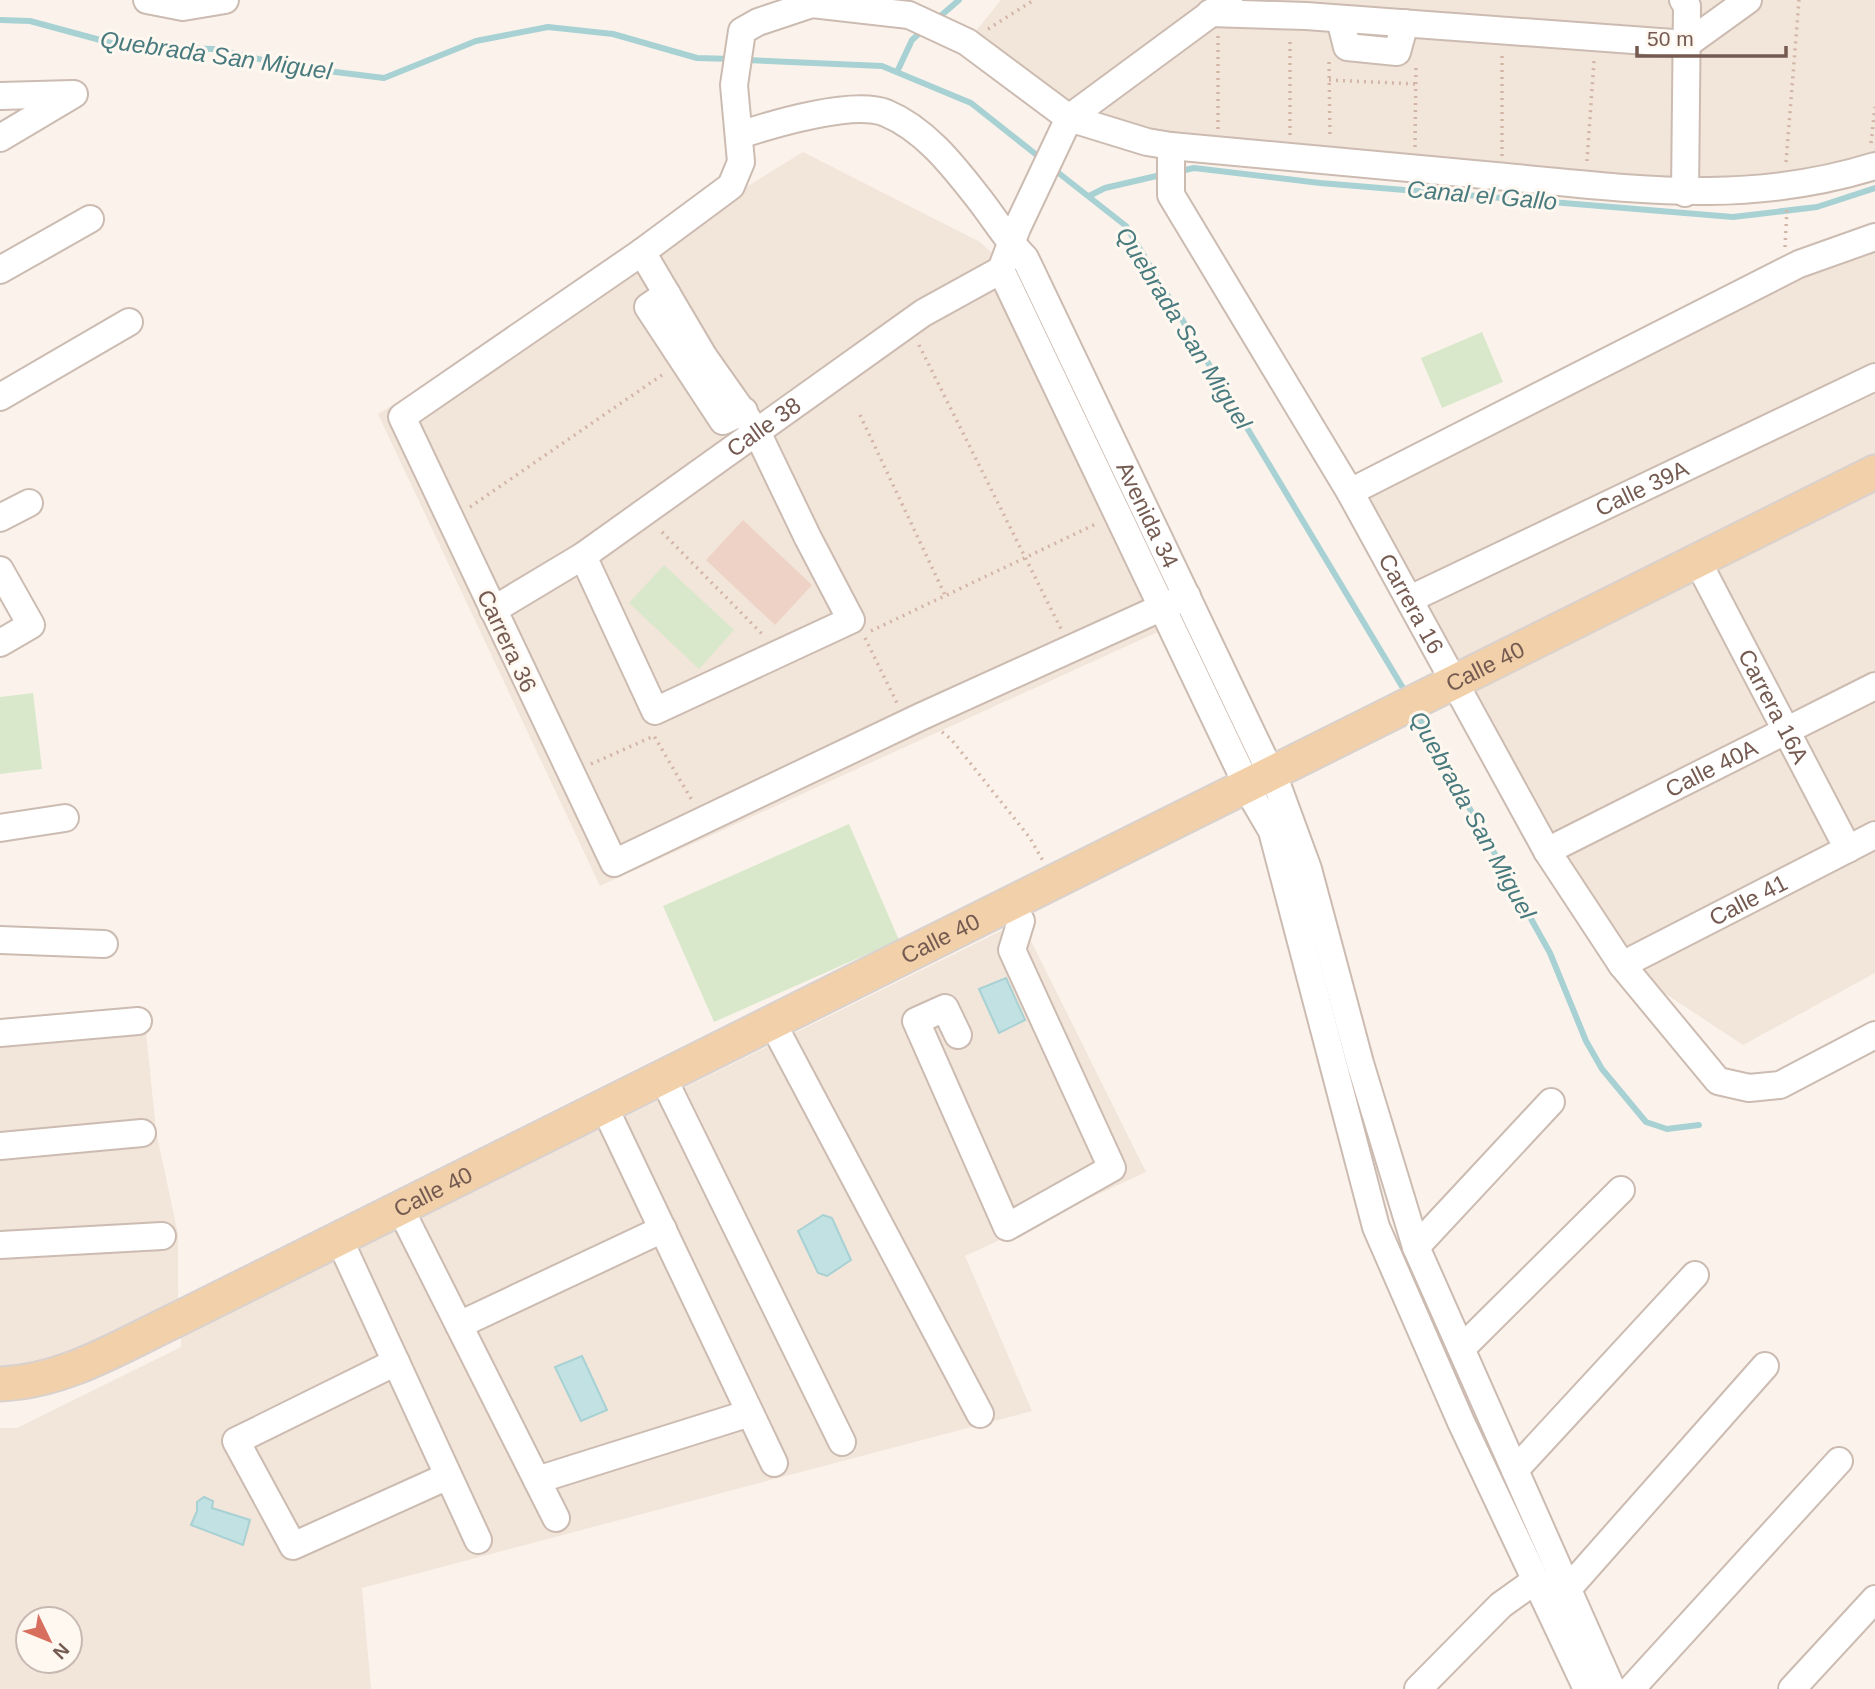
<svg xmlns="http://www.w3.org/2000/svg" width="1875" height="1689" font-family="Arial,sans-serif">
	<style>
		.residential { fill: #f2e5da; fill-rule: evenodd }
		.green { fill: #d9e8ca }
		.water { fill: #c1e1e3; stroke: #a8d1d4; stroke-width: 2 }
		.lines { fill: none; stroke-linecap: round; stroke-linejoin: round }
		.stream { stroke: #a8d1d4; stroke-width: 6 }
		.building { fill: #eed2c5 }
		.minor-casing { stroke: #ccbbb1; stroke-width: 30 }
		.major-casing { stroke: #d8d1ce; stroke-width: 37 }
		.path { stroke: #d3b5a8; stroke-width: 3.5; stroke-dasharray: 2 5; stroke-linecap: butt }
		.minor { stroke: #fff; stroke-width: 26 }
		.major { stroke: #f2d1aa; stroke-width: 33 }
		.labels { text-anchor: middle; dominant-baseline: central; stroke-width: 6; stroke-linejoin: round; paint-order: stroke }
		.street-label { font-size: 23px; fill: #745a50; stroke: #fef8f1 }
		.water-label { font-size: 24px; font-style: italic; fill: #487a7e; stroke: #fef8f1 }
	</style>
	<rect width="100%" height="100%" fill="#fbf3eb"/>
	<g class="residential">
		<path d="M 1001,0 L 1875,0 L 1875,166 L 1778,188 L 1148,146 L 1068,120 L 967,42 Z"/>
		<path d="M 803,152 L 980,242 L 1019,277 L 1184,620 L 600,886 L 378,414 Z"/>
		<path d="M 1875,237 L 1875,973 L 1743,1045 L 1622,965 L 1350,492 Z"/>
		<path d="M 1021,921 L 1146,1172 L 965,1256 L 1032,1411 L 362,1588 L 371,1689 L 0,1689 L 0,1428 L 17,1428 L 181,1347 L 181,1337 ZM 28,1619 L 70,1619 L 70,1661 L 28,1661 Z"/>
		<path d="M 145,1022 L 156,1131 L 178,1234 L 178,1319 L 0,1384 L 0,1034 Z"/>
	</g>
	<g class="green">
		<path d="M 1482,332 L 1503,382 L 1442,408 L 1421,358 Z"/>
		<path d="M 664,565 L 734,630 L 699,669 L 629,603 Z"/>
		<path d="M 33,693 L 42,769 L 0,774 L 0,697 Z"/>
		<path d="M 849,824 L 899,940 L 714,1022 L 663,906 Z"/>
	</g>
	<g class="water">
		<path d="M 1006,978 L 1025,1020 L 999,1033 L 979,989 Z"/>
		<path d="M 823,1215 L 832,1218 L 851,1260 L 827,1276 L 818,1273 L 798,1231 Z"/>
		<path d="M 582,1356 L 607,1410 L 581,1421 L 555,1367 Z"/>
		<path d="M 204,1497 L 213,1501 L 212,1508 L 250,1520 L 243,1545 L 191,1525 L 197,1511 L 197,1502 Z"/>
	</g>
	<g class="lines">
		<g class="stream">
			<path d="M 937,19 L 959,0"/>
			<path d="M 0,20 L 30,21 L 126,47 L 213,49 L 295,67 L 384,78 L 476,41 L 548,27 L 613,34 L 697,58 L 731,59"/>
			<path d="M 745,60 L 882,66 L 971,103 L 1043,160"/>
			<path d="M 897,72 L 912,40 L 923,30"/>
			<path d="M 1051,167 L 1126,226 L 1406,693"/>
			<path d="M 1176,172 L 1194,168 L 1320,183 L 1733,217 L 1817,207 L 1875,188"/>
			<path d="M 1089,196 L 1105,188 L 1165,174"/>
			<path d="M 1416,712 L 1550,953 L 1586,1041 L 1602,1069 L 1646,1122 L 1667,1129 L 1699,1125"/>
		</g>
	</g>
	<path class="building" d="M 743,520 L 812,585 L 775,625 L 706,560 Z"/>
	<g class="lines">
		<defs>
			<g id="minor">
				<path d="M 147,0 L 183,7 L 225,0"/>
				<path d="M 1683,0 L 1687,6 L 1685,193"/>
				<path d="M 1210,13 L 1306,16 L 1687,44 L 1748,0"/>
				<path d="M 1340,19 L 1347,47 L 1397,52 L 1405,23"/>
				<path d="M 0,96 L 72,94"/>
				<path id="s1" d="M 740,135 C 773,124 853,100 886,113 C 924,129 951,163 976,195 C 993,216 1006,239 1025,258 L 1279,790 L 1308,869 L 1360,1063 L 1416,1247 L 1612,1689"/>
				<path d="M 0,138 L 74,94"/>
				<path d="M 1171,146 C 1279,156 1387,166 1495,176 C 1628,188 1744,207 1875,166"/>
				<path d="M 0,270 L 90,219"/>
				<path d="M 1001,270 L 1255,802 L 1272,831 L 1376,1227 L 1461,1422 L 1587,1689"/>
				<path d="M 667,294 L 648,307 L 723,421 L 744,411"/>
				<path d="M 0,397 L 129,322"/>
				<path d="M 1350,492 L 1799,264 L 1875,237"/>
				<path d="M 0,518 L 29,503"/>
				<path d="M 583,556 L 655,711 L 851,620 L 808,538 L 757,432 L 704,357 L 642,252"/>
				<path id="s2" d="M 1698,562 L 1848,849"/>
				<path d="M 0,570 L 31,625 L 0,643"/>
				<path id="s3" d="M 1187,596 L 920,717 L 614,863 L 402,417 L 642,252 L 731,186 L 741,162 L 734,85 L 742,31 L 758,22 L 812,4 L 909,15 L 967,42 L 1069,118 L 1147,142 L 1171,146 L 1171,195 L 1350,492 L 1547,851 L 1622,965 L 1718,1081 L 1749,1088 L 1780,1085 L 1875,1035"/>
				<path id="s4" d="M 1410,599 L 1875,377"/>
				<path id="s5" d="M 493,610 L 583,556 L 923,313 L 1001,270 L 1017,228 L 1069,118 L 1229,0"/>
				<path d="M 0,828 L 65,818"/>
				<path id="s6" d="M 1547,851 L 1875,686"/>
				<path d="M 0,940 L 104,944"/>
				<path id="s7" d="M 1622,965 L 1875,835"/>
				<path d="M 0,1033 L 138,1021"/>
				<path d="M 958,1035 L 945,1008 L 916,1021 L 1007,1227 L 1112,1168 L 1012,950 L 1021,921"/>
				<path d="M 781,1039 L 980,1414"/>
				<path d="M 671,1094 L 842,1442"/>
				<path d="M 612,1123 L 774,1463"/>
				<path d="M 0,1146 L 142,1133"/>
				<path d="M 408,1224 L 556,1518"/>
				<path d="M 0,1245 L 162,1236"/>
				<path d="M 1416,1247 L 1551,1102"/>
				<path d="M 347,1256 L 478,1540"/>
				<path d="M 459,1325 L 663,1229"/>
				<path d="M 1462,1348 L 1621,1190"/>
				<path d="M 396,1362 L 236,1441 L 293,1546 L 448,1476"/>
				<path d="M 1515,1470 L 1695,1275"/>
				<path d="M 537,1480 L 750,1413"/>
				<path d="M 1566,1591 L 1765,1366"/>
				<path d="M 1418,1689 L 1501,1605 L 1536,1580"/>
				<path d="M 1631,1689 L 1839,1461"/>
				<path d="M 1792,1689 L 1875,1599"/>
			</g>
			<g id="major">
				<path id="s8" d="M 0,1384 C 64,1382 121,1346 178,1319 L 1875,472"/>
			</g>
		</defs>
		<use href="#minor" class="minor-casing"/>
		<use href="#major" class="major-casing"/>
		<g class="path">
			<path d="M 988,29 L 1034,0"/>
			<path d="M 1329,62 L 1330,139"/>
			<path d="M 1329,80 L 1416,84"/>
			<path d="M 1218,129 L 1218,36"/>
			<path d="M 1290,135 L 1290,38"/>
			<path d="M 1871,143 L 1875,107"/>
			<path d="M 1415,147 L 1416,64"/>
			<path d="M 1502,156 L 1502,52"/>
			<path d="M 1587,161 L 1594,61"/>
			<path d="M 1786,162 L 1799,0"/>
			<path d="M 1785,247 L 1787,209"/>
			<path d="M 919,345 L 1061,629"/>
			<path d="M 860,415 L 945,595"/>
			<path d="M 470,507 L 662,375"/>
			<path d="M 662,532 L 764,636"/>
			<path d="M 871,631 L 1098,523"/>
			<path d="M 865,638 L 897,703"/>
			<path d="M 942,732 L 951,739 L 1030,838 L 1043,861"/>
			<path d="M 591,764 L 654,736 L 693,802"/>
		</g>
		<use href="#minor" class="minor"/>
		<use href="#major" class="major"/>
	</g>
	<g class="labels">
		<g class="street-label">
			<text stroke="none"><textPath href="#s5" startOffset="327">Calle 38</textPath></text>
			<text stroke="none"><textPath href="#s4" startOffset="257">Calle 39A</textPath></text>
			<text stroke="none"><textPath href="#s1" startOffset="637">Avenida 34</textPath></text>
			<text stroke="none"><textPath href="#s3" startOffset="2679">Carrera 16</textPath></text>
			<text transform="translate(507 641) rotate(65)">Carrera 36</text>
			<text stroke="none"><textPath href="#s8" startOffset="1652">Calle 40</textPath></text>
			<text stroke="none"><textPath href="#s2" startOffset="163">Carrera 16A</textPath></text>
			<text stroke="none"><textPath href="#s6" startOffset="184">Calle 40A</textPath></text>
			<text stroke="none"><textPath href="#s7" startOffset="142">Calle 41</textPath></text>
			<text stroke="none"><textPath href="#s8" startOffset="1043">Calle 40</textPath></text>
			<text stroke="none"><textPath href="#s8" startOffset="476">Calle 40</textPath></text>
		</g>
		<g class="water-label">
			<text transform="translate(216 55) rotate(8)">Quebrada San Miguel</text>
			<text transform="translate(1482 195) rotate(5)">Canal el Gallo</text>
			<text transform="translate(1184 328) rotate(58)">Quebrada San Miguel</text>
			<text transform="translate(1473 815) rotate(61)">Quebrada San Miguel</text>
		</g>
	</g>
	<g transform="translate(49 1640) rotate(133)"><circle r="33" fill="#fef8f1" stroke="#c7b9b1" stroke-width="2"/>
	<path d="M0-5L12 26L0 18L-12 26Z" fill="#d86e5d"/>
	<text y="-10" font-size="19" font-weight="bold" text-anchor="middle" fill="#745a50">N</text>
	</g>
	<path d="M1637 46v10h149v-10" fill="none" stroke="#745a50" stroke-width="3.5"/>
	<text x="1647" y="46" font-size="21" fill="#745a50" stroke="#fef8f1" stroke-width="5" paint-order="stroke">50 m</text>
</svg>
